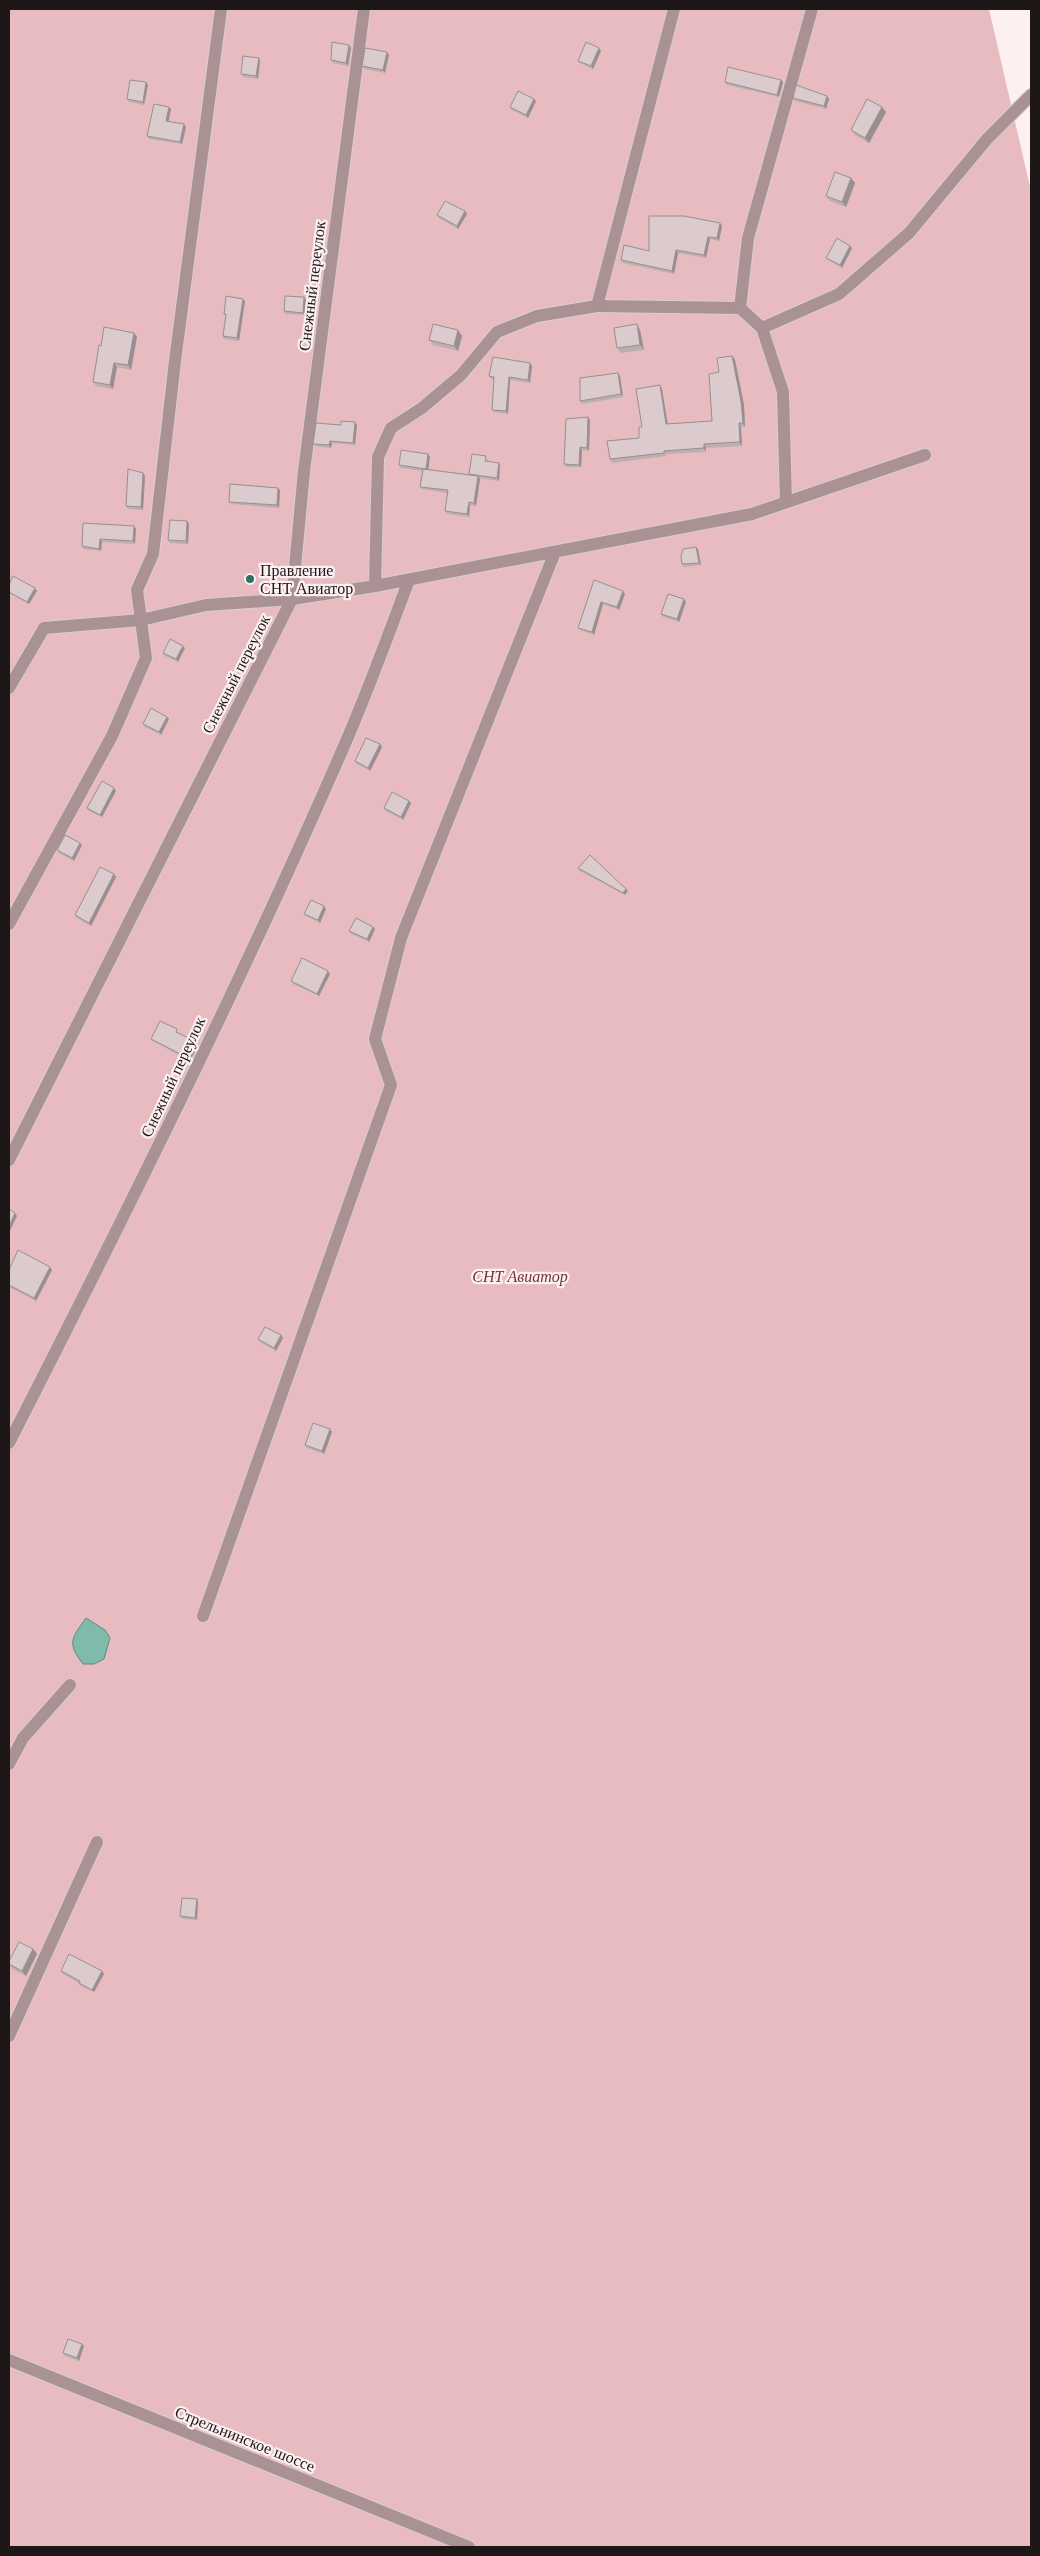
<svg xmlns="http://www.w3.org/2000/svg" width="1040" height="2556" font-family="'Times New Roman',serif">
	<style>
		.green { fill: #e8bbc1 }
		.water { fill: #7fbaab; stroke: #62897f }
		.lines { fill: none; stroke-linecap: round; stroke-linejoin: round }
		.minor-casing { stroke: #d9cdce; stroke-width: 14 }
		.minor { stroke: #a99194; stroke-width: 12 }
		.wall { fill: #bcafb0 }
		.shaded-wall { fill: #998e90 }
		.building { fill: #dbcbcd; stroke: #998e90 }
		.poi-dot { fill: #2e7163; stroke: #fdf0f1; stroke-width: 2 }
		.labels { text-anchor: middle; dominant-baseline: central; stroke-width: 4.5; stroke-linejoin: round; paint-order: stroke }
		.street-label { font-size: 16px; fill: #1d1718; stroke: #fdf0f1 }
		.poi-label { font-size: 16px; fill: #1d1718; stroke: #fdf0f1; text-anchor: start }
		.park-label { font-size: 16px; font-style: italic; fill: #74313e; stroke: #fdf0f1 }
	</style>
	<rect width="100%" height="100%" fill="#fdf0f1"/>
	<path class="green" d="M 9,9 L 989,9 L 1031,191 L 1031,2547 L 9,2547 Z"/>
	<path class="water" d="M 86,1618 L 105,1630 L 110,1638 L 104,1659 L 94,1664 L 83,1664 C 67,1643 71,1639 86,1618 Z"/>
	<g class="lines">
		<defs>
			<g id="minor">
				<path d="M 597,306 L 740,308 L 748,238 L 812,9"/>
				<path d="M 740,308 L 762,328 L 783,392 L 786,502"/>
				<path d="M 762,328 L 839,294 L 909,233 L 987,139 L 1031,95"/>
				<path d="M 375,586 L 378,457 L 391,428 L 422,408 L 461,375 L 497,332 L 537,316 L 597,306 L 674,9"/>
				<path d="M 9,688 L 44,628 L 141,620 L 206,605 L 292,599 L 375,586 L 752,514 L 925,455"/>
				<path d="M 9,924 L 112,736 L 146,658 L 137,590 L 153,554 L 175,361 L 221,9"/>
				<path d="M 9,1160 L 292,599 L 304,471 L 364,9"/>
				<path d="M 9,1443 C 125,1216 239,987 341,753 C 366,697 387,638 409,580"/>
				<path d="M 203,1616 L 391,1085 L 375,1039 L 401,938 L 555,552"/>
				<path d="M 9,1764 L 23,1738 L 70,1685"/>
				<path d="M 9,2036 L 97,1842"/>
				<path d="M 9,2360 L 469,2547"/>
			</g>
		</defs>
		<use href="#minor" class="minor-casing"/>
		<use href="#minor" class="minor"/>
	</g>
	<g class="wall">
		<path d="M 349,45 L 351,48 L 348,66 L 333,63 L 331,60 Z"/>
		<path d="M 601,51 L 593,69 L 580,63 L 578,61 Z"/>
		<path d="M 389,55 L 385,73 L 364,69 L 362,66 Z"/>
		<path d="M 260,61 L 258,79 L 243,77 L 241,74 Z"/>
		<path d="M 146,82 L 148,85 L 144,105 L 129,102 L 127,99 Z"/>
		<path d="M 725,82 L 783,82 L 779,97 L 727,85 Z"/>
		<path d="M 793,98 L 829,99 L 826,109 L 795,101 Z"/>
		<path d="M 534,99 L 536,101 L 528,118 L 512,110 L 510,107 Z"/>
		<path d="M 171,109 L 169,121 L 184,124 L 186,127 L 182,144 L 149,139 L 147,136 Z"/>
		<path d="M 886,112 L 869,143 L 855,135 L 851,130 Z"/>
		<path d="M 851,178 L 855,183 L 846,207 L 830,201 L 826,196 Z"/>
		<path d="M 467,214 L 458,229 L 439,218 L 437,215 Z"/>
		<path d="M 720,223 L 722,226 L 719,241 L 710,239 L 706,258 L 678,253 L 674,274 L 623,263 L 621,260 L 649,251 Z"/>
		<path d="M 852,248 L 842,268 L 828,260 L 826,258 Z"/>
		<path d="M 306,300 L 305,315 L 285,314 L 284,311 Z"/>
		<path d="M 245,301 L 239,341 L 224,339 L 223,336 L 226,317 L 224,314 Z"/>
		<path d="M 640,330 L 644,350 L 621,353 L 617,348 Z"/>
		<path d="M 462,336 L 458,351 L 433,345 L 429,340 Z"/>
		<path d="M 137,337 L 131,370 L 117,367 L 113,389 L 96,386 L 93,382 Z"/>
		<path d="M 732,356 L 735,360 L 744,405 L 745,427 L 741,427 L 742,446 L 706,448 L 706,452 L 666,454 L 666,456 L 612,463 L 610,459 L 639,438 L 642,427 L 660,385 L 662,389 L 668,424 L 712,421 L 719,372 Z"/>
		<path d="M 532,366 L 530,383 L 510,380 L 508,414 L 494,412 L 492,410 L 494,380 L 491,379 L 489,376 Z"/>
		<path d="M 618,373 L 620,376 L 623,397 L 582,404 L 580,401 Z"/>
		<path d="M 588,417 L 590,420 L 589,451 L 582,450 L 581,467 L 566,467 L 564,464 Z"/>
		<path d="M 341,425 L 357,425 L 355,445 L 332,443 L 331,448 L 315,446 L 313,444 Z"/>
		<path d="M 428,454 L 430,457 L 428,469 L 470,475 L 469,474 L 488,458 L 487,462 L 499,463 L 500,466 L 499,481 L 479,478 L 480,479 L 476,506 L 470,505 L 469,517 L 447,514 L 445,511 L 447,493 L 422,489 L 420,487 L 422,471 L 401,468 L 399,465 Z"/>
		<path d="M 145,476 L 143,510 L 128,509 L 126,506 Z"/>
		<path d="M 280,490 L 279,508 L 231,504 L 229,502 Z"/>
		<path d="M 187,521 L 189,524 L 188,544 L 170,543 L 168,540 Z"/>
		<path d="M 134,526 L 136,529 L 135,544 L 102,542 L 101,551 L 84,549 L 82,546 Z"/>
		<path d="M 698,549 L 701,565 L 684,567 L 682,564 Z"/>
		<path d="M 594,580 L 625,594 L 619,610 L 603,604 L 594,635 L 580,630 L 578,628 Z"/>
		<path d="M 9,585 L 37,591 L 29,604 L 9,593 Z"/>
		<path d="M 684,599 L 686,602 L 679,622 L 663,617 L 661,614 Z"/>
		<path d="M 185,648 L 178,662 L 165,656 L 163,653 Z"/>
		<path d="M 167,717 L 169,719 L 161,735 L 145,727 L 143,724 Z"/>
		<path d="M 380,744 L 382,747 L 370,771 L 357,764 L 355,761 Z"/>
		<path d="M 116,791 L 102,817 L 89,811 L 87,808 Z"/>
		<path d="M 409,801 L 411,803 L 403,820 L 386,811 L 384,808 Z"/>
		<path d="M 80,843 L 82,845 L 74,861 L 59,853 L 57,850 Z"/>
		<path d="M 578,868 L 626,889 L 628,891 L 625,895 L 580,871 Z"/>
		<path d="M 114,874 L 116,877 L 91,926 L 77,918 L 75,915 Z"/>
		<path d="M 324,906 L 326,909 L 320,923 L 306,916 L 304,914 Z"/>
		<path d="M 373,927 L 375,929 L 369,942 L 351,934 L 349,931 Z"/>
		<path d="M 328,971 L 330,974 L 319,996 L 293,984 L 291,981 Z"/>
		<path d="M 179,1032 L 179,1033 L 198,1045 L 190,1061 L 153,1041 L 151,1039 Z"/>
		<path d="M 50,1267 L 52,1270 L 36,1301 L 9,1287 L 9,1270 Z"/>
		<path d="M 281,1335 L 283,1338 L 276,1351 L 260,1342 L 258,1339 Z"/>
		<path d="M 330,1429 L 332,1432 L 324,1454 L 307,1448 L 305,1445 Z"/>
		<path d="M 197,1899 L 198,1902 L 197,1920 L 182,1919 L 180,1916 Z"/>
		<path d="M 33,1949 L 37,1954 L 26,1976 L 12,1969 L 9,1965 L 9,1961 Z"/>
		<path d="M 61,1971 L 102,1971 L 104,1974 L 94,1992 L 81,1986 L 79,1983 L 63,1974 Z"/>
		<path d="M 84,2346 L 79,2361 L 65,2356 L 63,2353 Z"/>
	</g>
	<g class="shaded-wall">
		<path d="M 349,45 L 351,48 L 348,66 L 346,63 Z"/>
		<path d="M 599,48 L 601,51 L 593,69 L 591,66 Z"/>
		<path d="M 387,52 L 389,55 L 385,73 L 383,70 Z"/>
		<path d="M 259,58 L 260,61 L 258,79 L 256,76 Z"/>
		<path d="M 781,80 L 783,82 L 779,97 L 777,95 Z"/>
		<path d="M 146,82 L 148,85 L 144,105 L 143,102 Z"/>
		<path d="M 827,96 L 829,99 L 826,109 L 824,106 Z"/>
		<path d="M 534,99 L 536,101 L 528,118 L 526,115 Z"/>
		<path d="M 169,107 L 171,109 L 168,124 L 166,121 Z"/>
		<path d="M 882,107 L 886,112 L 869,143 L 865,138 Z"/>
		<path d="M 184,124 L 186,127 L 182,144 L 180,142 Z"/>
		<path d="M 851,178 L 855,183 L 846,207 L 842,202 Z"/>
		<path d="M 465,211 L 467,214 L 458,229 L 457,226 Z"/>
		<path d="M 720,223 L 722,226 L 719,241 L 717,238 Z"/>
		<path d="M 708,237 L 710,239 L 706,258 L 704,255 Z"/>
		<path d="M 850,246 L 852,248 L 842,268 L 840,265 Z"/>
		<path d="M 676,250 L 678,253 L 674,274 L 672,271 Z"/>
		<path d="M 304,297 L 306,300 L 305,315 L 303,313 Z"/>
		<path d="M 243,299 L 245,301 L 239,341 L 237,338 Z"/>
		<path d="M 637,324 L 640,330 L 644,350 L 640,345 Z"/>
		<path d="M 458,330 L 462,336 L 458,351 L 454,346 Z"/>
		<path d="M 134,333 L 137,337 L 131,370 L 128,365 Z"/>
		<path d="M 732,356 L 735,360 L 744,405 L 745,427 L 743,423 Z"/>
		<path d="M 114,363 L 117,367 L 113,389 L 110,385 Z"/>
		<path d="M 530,363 L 532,366 L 530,383 L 528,380 Z"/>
		<path d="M 618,373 L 620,376 L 623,397 L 621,394 Z"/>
		<path d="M 509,377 L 510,380 L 508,414 L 506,411 Z"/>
		<path d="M 660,385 L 662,389 L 668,427 L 666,424 Z"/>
		<path d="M 588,417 L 590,420 L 589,451 L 587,448 Z"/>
		<path d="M 355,422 L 357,425 L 355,445 L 353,443 Z"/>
		<path d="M 739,423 L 741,427 L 742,446 L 740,442 Z"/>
		<path d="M 330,441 L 332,443 L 331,448 L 329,445 Z"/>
		<path d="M 704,444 L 706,448 L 706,452 L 704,448 Z"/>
		<path d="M 580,447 L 582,450 L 581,467 L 579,465 Z"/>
		<path d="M 428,454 L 430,457 L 428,472 L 426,469 Z"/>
		<path d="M 499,463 L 500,466 L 499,481 L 497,478 Z"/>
		<path d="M 143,473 L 145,476 L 143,510 L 141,507 Z"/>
		<path d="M 478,476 L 480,479 L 476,506 L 474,503 Z"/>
		<path d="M 278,488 L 280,490 L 279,508 L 277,505 Z"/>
		<path d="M 469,502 L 470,505 L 469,517 L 467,514 Z"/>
		<path d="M 187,521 L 189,524 L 188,544 L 186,541 Z"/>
		<path d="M 134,526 L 136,529 L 135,544 L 133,541 Z"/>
		<path d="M 100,539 L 102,542 L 101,551 L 99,549 Z"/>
		<path d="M 696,547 L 698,549 L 701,565 L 699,563 Z"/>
		<path d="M 35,588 L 37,591 L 29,604 L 27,602 Z"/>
		<path d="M 623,591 L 625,594 L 619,610 L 617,607 Z"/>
		<path d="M 684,599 L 686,602 L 679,622 L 677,619 Z"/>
		<path d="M 601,602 L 603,604 L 594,635 L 592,632 Z"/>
		<path d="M 183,646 L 185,648 L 178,662 L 176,659 Z"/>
		<path d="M 167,717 L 169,719 L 161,735 L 159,732 Z"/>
		<path d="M 380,744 L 382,747 L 370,771 L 368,768 Z"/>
		<path d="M 114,788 L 116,791 L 102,817 L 100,815 Z"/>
		<path d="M 409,801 L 411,803 L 403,820 L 401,817 Z"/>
		<path d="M 80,843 L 82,845 L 74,861 L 72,858 Z"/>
		<path d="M 114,874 L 116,877 L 91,926 L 89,923 Z"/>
		<path d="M 626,889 L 628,891 L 625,895 L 623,893 Z"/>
		<path d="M 324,906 L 326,909 L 320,923 L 318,920 Z"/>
		<path d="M 373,927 L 375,929 L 369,942 L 367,939 Z"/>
		<path d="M 328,971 L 330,974 L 319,996 L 317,994 Z"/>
		<path d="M 196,1042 L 198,1045 L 190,1061 L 188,1058 Z"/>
		<path d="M 15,1213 L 17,1216 L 9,1233 L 9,1226 Z"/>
		<path d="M 50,1267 L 52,1270 L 36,1301 L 34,1298 Z"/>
		<path d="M 281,1335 L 283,1338 L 276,1351 L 274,1348 Z"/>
		<path d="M 330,1429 L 332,1432 L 324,1454 L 322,1451 Z"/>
		<path d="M 197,1899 L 198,1902 L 197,1920 L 195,1918 Z"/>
		<path d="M 33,1949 L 37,1954 L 26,1976 L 22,1971 Z"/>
		<path d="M 102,1971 L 104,1974 L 94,1992 L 92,1990 Z"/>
		<path d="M 82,2344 L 84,2346 L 79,2361 L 77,2358 Z"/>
	</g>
	<g class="building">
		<path d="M 332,42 L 349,45 L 346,63 L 331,60 Z"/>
		<path d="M 586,42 L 599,48 L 591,66 L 578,61 Z"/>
		<path d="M 365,48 L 387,52 L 383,70 L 362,66 Z"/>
		<path d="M 243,56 L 259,58 L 256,76 L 241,74 Z"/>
		<path d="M 728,67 L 781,80 L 777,95 L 725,82 Z"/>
		<path d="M 130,80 L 146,82 L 143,102 L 127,99 Z"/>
		<path d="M 796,85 L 827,96 L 824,106 L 793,98 Z"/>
		<path d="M 518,91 L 534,99 L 526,115 L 510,107 Z"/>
		<path d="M 867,99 L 882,107 L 865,138 L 851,130 Z"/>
		<path d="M 154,104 L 169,107 L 166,121 L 184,124 L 180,142 L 147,136 Z"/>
		<path d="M 835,172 L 851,178 L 842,202 L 826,196 Z"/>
		<path d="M 445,201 L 465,211 L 457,226 L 437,215 Z"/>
		<path d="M 649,216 L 684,216 L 720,223 L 717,238 L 708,237 L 704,255 L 676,250 L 672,271 L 621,260 L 624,245 L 649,251 Z"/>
		<path d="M 837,238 L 850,246 L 840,265 L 826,258 Z"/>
		<path d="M 226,296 L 243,299 L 237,338 L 223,336 L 226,314 L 224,314 Z"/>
		<path d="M 285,296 L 304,297 L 303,313 L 284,311 Z"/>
		<path d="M 433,324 L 458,330 L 454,346 L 429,340 Z"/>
		<path d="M 637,324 L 640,345 L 617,348 L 614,328 Z"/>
		<path d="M 104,327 L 134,333 L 128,365 L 114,363 L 110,385 L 93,382 L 99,345 L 101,346 Z"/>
		<path d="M 732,356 L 741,401 L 743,423 L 739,423 L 740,442 L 704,444 L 704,448 L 664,451 L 664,453 L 610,459 L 607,441 L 639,438 L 639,427 L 642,427 L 636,389 L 660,385 L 666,424 L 712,421 L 709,374 L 719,372 L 717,358 Z"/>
		<path d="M 493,357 L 530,363 L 528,380 L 509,377 L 506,411 L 492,410 L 494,377 L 489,376 Z"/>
		<path d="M 618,373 L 621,394 L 580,401 L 580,378 Z"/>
		<path d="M 588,417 L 587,448 L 580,447 L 579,465 L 564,464 L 566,419 Z"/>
		<path d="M 341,421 L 355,422 L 353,443 L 330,441 L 329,445 L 313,444 L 316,423 L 341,425 Z"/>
		<path d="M 401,450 L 428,454 L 426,469 L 399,465 Z"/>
		<path d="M 472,454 L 486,456 L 485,461 L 499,463 L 497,478 L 469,474 Z"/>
		<path d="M 128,469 L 143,473 L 141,507 L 126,506 Z"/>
		<path d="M 423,469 L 478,476 L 474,503 L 469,502 L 467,514 L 445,511 L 448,490 L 420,487 Z"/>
		<path d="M 230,484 L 278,488 L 277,505 L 229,502 Z"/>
		<path d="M 170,520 L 187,521 L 186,541 L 168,540 Z"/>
		<path d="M 83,523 L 134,526 L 133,541 L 100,539 L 99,549 L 82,546 Z"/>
		<path d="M 696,547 L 699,563 L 682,564 L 681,556 L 683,549 Z"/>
		<path d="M 13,576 L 35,588 L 27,602 L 9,592 L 9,585 Z"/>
		<path d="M 594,580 L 623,591 L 617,607 L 601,602 L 592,632 L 578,628 Z"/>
		<path d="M 668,594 L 684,599 L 677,619 L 661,614 Z"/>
		<path d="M 170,639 L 183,646 L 176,659 L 163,653 Z"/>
		<path d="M 151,708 L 167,717 L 159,732 L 143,724 Z"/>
		<path d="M 366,738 L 380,744 L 368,768 L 355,761 Z"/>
		<path d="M 102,781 L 114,788 L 100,815 L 87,808 Z"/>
		<path d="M 392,792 L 409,801 L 401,817 L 384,808 Z"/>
		<path d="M 65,835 L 80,843 L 72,858 L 57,850 Z"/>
		<path d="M 590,855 L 626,889 L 623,893 L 578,868 Z"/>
		<path d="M 100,867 L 114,874 L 89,923 L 75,915 Z"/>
		<path d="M 311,900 L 324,906 L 318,920 L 304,914 Z"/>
		<path d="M 356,918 L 373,927 L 367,939 L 349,931 Z"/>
		<path d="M 302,958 L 328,971 L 317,994 L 291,981 Z"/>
		<path d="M 160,1021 L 177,1029 L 176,1032 L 196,1042 L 188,1058 L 151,1039 Z"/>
		<path d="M 9,1209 L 15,1213 L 9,1226 Z"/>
		<path d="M 18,1250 L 50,1267 L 34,1298 L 9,1285 L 9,1270 Z"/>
		<path d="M 265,1327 L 281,1335 L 274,1348 L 258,1339 Z"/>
		<path d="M 313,1423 L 330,1429 L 322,1451 L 305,1445 Z"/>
		<path d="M 182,1898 L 197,1899 L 195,1918 L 180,1916 Z"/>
		<path d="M 19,1942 L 33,1949 L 22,1971 L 9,1964 L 9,1961 Z"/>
		<path d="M 69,1954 L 102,1971 L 92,1990 L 79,1983 L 80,1981 L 61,1971 Z"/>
		<path d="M 68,2339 L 82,2344 L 77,2358 L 63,2353 Z"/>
	</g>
	<circle class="poi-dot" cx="250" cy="579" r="5"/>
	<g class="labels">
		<g class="street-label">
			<text transform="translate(312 286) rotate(-83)">Снежный переулок</text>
			<text transform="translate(236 674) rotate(-63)">Снежный переулок</text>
			<text transform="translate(173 1077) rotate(-65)">Снежный переулок</text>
			<text transform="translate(245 2439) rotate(22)">Стрельнинское шоссе</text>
		</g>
		<g class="poi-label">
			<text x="260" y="570">Правление<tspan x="260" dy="18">СНТ Авиатор</tspan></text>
		</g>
		<g class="park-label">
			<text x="520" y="1276">СНТ Авиатор</text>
		</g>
	</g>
	<rect width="1040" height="2556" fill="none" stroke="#1d1718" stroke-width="20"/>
</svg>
